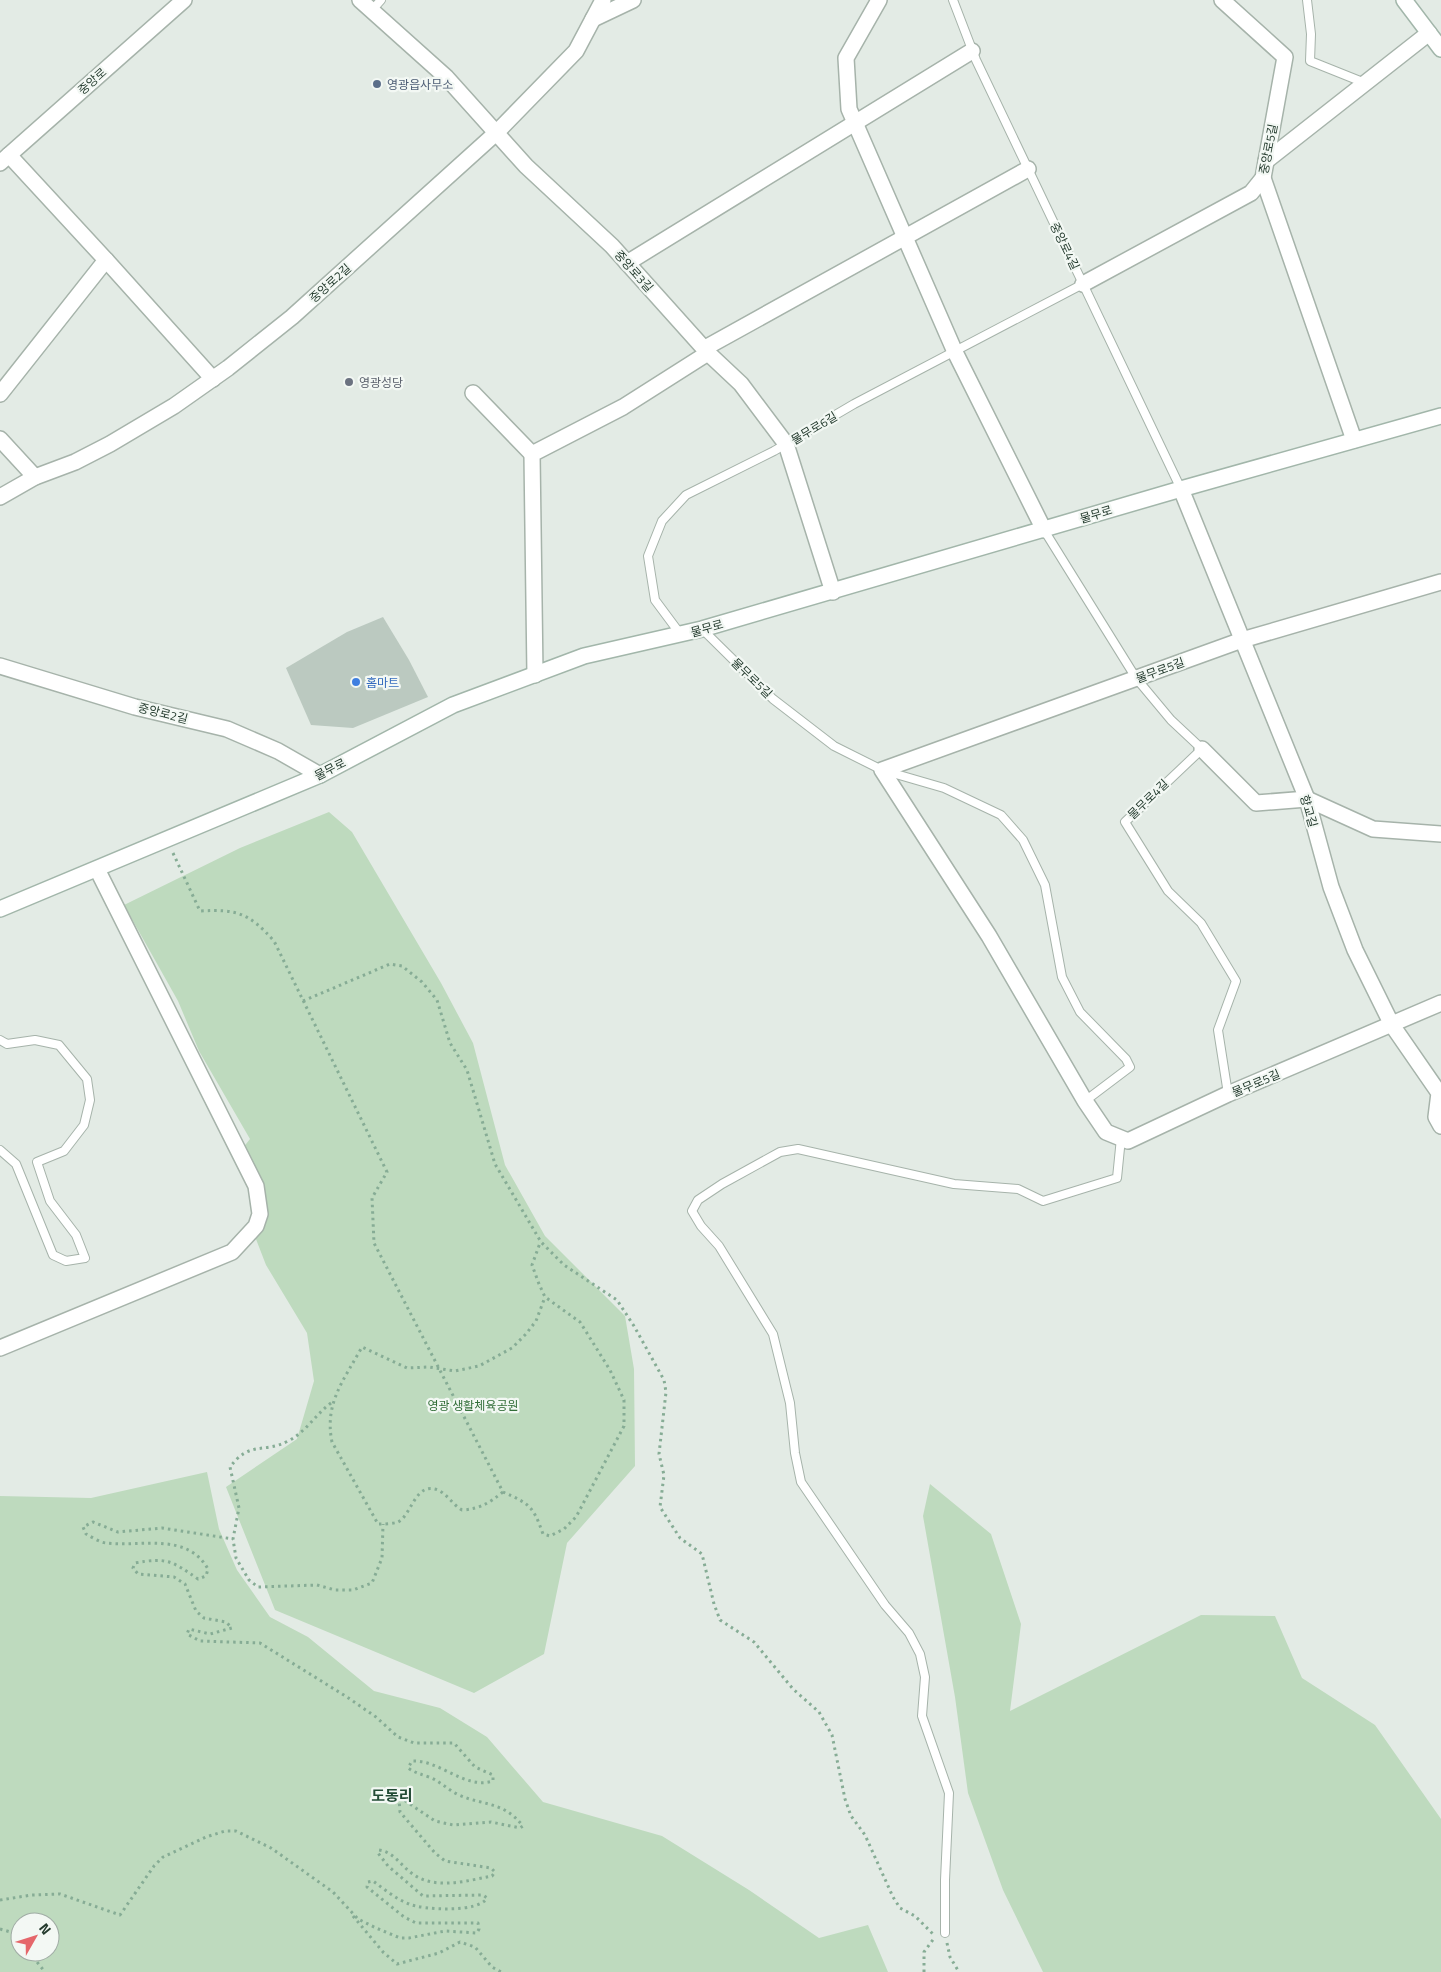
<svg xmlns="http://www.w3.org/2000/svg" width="1441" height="1972" font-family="'Titillium Web','Noto Sans KR',sans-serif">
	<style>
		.green { fill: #bedabe; fill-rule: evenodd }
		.building { fill: #bbc9c0 }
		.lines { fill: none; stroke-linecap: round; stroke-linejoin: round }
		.lane-casing { stroke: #a6b3aa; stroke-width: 10 }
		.street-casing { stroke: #a6b3aa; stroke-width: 18 }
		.secondary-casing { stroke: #a2b6aa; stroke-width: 18 }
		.path { stroke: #86ac95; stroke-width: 3; stroke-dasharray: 2.5 4; stroke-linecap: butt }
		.lane { stroke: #fff; stroke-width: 8 }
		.street { stroke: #fff; stroke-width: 15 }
		.secondary { stroke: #fff; stroke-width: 15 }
		.service-dot { fill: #5c6f8a; stroke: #f3f8f4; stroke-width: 2 }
		.worship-dot { fill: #6b7280; stroke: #f3f8f4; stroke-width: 2 }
		.shop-dot { fill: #3f7fe0; stroke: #f3f8f4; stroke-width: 2 }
		.labels { text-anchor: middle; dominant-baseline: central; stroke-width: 4.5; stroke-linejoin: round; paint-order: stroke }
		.street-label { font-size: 12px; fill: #243b2e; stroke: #f3f8f4 }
		.service-label { font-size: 12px; fill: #4e5e75; stroke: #f3f8f4; text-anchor: start }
		.worship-label { font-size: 12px; fill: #5b616d; stroke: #f3f8f4; text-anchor: start }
		.shop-label { font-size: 12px; fill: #366cbe; stroke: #f3f8f4; text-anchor: start }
		.park-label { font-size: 12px; fill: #326e38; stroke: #f3f8f4 }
		.quarter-label { font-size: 15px; font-weight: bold; fill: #224b35; stroke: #f3f8f4 }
	</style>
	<rect width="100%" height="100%" fill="#e3ebe5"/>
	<g class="green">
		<path d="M 329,812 L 352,832 L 441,983 L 473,1043 L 505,1165 L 545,1236 L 625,1316 L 634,1369 L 635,1466 L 567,1543 L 544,1654 L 474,1693 L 275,1610 L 226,1487 L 297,1439 L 314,1381 L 307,1333 L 266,1265 L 254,1234 L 269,1214 L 234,1159 L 250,1139 L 199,1051 L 178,1001 L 124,905 L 240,848 Z"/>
		<path d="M 207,1472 L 219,1529 L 237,1570 L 270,1617 L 308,1637 L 374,1691 L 440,1708 L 487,1737 L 543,1802 L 662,1836 L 749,1890 L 819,1938 L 868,1925 L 888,1972 L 0,1972 L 0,1496 L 91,1498 ZM 20,1922 L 50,1922 L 50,1952 L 20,1952 Z"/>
		<path d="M 930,1484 L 991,1534 L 1021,1624 L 1010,1711 L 1201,1615 L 1275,1616 L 1302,1678 L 1375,1725 L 1441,1819 L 1441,1972 L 1043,1972 L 1003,1890 L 968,1793 L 955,1697 L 923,1516 Z"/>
	</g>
	<path class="building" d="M 383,617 L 409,660 L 428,697 L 353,728 L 311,725 L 286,668 L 347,632 Z"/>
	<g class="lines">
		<defs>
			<g id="lane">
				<path d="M 953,0 L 976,60 L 1181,489"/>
				<path d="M 1307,0 L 1311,34 L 1310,61 L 1365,83"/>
				<path d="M 372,10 L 381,0"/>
				<path d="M 1044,530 L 1136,678 L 1171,720 L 1202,749 L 1125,822 L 1168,891 L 1201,923 L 1236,981 L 1218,1030 L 1228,1094"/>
				<path d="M 702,629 L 773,699 L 834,746 L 882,770 L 944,788 L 1001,815 L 1023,840 L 1045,885 L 1062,977 L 1080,1012 L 1126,1059 L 1130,1067 L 1085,1101"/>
				<path d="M 681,635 L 655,600 L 648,556 L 662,521 L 686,495 L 774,451 L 854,404 L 1083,284"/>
				<path d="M 0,1040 L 7,1044 L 35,1040 L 59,1045 L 87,1079 L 90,1100 L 84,1125 L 64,1151 L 37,1162 L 50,1201 L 76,1235 L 85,1258 L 66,1261 L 53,1255 L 16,1164 L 0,1150"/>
				<path d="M 945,1933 L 945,1880 L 949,1793 L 922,1716 L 925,1677 L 920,1654 L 909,1633 L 885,1605 L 801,1482 L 795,1453 L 790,1403 L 773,1334 L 719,1246 L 701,1226 L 692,1211 L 698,1200 L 722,1184 L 780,1152 L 798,1149 L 954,1184 L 1018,1189 L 1043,1201 L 1117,1178 L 1121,1138"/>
			</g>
			<g id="street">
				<path d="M 360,0 L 446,77 L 526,166 L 612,246 L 708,353 L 741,384 L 786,444 L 833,592"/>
				<path d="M 879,0 L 846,58 L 849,109 L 955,352 L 1044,530"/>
				<path d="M 593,19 L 633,0"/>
				<path d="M 1266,161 L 1429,33"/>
				<path d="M 0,163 L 184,0"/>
				<path d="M 1263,178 L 1354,440"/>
				<path d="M 106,260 L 213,379"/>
				<path d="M 627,263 L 972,51"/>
				<path d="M 1083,284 L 1251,193 L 1263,178 L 1285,57 L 1222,0"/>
				<path d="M 705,348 L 1028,169"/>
				<path d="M 473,393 L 532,454"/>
				<path d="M 0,394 L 106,260 L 9,155"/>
				<path d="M 0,439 L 35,477"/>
				<path d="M 1181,489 L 1307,799 L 1331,887 L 1355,950 L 1392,1025 L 1439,1093 L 1436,1117 L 1441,1126"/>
				<path d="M 0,497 L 35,477 L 75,462 L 110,444 L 174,406 L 228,368 L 292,317 L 496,133 L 576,51 L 603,0"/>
				<path d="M 1441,582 L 1242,640 L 882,770 L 989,936 L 1085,1101 L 1106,1132 L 1128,1141 L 1228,1094 L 1441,1003"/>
				<path d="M 0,666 L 135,707 L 227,729 L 278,751 L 320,775"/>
				<path d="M 535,675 L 532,454 L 623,407 L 708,353"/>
				<path d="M 1202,749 L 1256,803 L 1307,799 L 1373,829 L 1441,834"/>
				<path d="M 0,1348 L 232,1252 L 256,1226 L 260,1214 L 256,1186 L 97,869"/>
			</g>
			<g id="secondary">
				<path d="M 1404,0 L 1441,49"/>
				<path d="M 0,909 L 320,775 L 453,705 L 584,656 L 702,629 L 1181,489 L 1441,416"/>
			</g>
		</defs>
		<use href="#lane" class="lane-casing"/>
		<use href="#street" class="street-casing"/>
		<use href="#secondary" class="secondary-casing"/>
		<g class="path">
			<path d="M 173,853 L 200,911 C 237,909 249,913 274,941 L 387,1172 L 372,1198 L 374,1243 L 503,1492 C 530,1504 533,1506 543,1534 L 550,1536 L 564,1529 L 576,1517 L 624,1426 L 624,1400 L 610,1370 L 580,1322 L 545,1297 L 539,1284 L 532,1265 L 540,1243"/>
			<path d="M 303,1001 L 390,964 L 402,966 L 422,982 L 437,1000 L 450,1043 L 467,1070 L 495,1164 L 541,1242 L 564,1265 L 617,1300 L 634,1326 L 664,1380 L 666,1392 L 659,1454 L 664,1475 L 660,1507 L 680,1538 L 702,1554 L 714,1604 L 720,1620 L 754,1642 L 793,1689 L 819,1712 L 832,1735 L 845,1799 L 851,1816 L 865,1835 L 893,1897 L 900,1908 L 915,1916 L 933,1934"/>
			<path d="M 331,1403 C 315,1415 306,1432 288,1441 C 264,1454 250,1440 230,1467 L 239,1508 L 233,1539 L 236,1558 L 249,1580 L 258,1587 L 317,1585 L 335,1590 L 353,1590 L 372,1583 L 382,1558 L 383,1524"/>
			<path d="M 503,1492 C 489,1503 480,1509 462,1510 C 453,1505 447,1494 438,1490 C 415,1481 412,1515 398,1522 C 392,1524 384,1524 378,1524 L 332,1442 C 324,1403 344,1380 362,1347 L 407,1368 L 429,1367 L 455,1371 L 479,1366 L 512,1348 L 526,1334 L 536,1321 L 545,1297"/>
			<path d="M 0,1900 L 32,1895 L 60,1894 L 120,1915 L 154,1866 L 163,1857 L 206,1837 L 225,1831 L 236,1831 L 271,1848 L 333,1892 L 358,1919 L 376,1928 L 400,1938 L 409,1938 L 445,1931 L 477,1933 L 479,1929 L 478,1923 L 416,1923 L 404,1917 L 367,1887 L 368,1882 L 373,1881 C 384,1889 396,1899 409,1904 C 423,1910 479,1913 487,1898 L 483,1895 L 423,1896 L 388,1866 L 378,1853 L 379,1850 C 393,1852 400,1864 410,1872 C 433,1891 466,1881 492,1876 L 495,1872 L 491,1868 L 445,1861 L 435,1853 L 400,1812 L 399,1799 L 404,1800 L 435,1821 L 453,1825 L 491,1822 L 520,1828 L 523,1826 C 503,1801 484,1806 459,1795 C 448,1790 440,1781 429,1777 C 421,1774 415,1773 408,1768 L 412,1761 C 441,1760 465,1790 493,1781 L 493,1775 L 475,1767 L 454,1743 L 414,1743 L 398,1737 L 376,1717 L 347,1697 L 260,1643 L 200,1641 L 187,1634 L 189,1629 L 210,1634 L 232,1628 L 226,1622 L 204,1618 L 196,1611 L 185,1584 L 174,1577 L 138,1574 L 133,1568 L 135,1563 C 167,1557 172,1561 198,1579 L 206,1576 L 208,1569 C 187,1532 142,1547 107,1543 C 100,1543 92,1537 86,1534 L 83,1527 L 93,1522 L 118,1532 L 162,1528 L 233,1539"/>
			<path d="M 353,1916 L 383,1952 L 397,1964 L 439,1953 L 460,1942 L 475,1947 L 492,1967 L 501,1972"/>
			<path d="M 0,1929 L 14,1933 L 20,1940"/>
			<path d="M 947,1943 L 950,1957 L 959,1972"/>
			<path d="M 29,1952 L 45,1972"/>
			<path d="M 924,1972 L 924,1952 L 935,1937"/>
		</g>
		<use href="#lane" class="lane"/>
		<use href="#street" class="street"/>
		<use href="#secondary" class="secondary"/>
	</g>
	<circle class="service-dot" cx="377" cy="84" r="5"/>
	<circle class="worship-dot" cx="349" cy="382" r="5"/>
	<circle class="shop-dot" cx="356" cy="682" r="5"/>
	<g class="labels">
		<g class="street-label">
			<text transform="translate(92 81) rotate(-41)">중앙로</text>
			<text transform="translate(1268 149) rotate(-79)">중앙로5길</text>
			<text transform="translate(1065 246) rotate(64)">중앙로4길</text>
			<text transform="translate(634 271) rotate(48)">중앙로3길</text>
			<text transform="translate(330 283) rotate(-42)">중앙로2길</text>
			<text transform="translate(814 428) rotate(-31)">물무로6길</text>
			<text transform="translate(1096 514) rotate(-17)">물무로</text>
			<text transform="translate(707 628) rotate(-16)">물무로</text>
			<text transform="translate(1160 670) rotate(-20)">물무로5길</text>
			<text transform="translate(752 678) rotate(44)">물무로5길</text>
			<text transform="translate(163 713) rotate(14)">중앙로2길</text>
			<text transform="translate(330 769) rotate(-27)">물무로</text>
			<text transform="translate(1148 799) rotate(-44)">물무로4길</text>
			<text transform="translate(1309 811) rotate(74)">향교길</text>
			<text transform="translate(1256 1083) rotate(-23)">물무로5길</text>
		</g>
		<g class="service-label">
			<text x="387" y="84">영광읍사무소</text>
		</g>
		<g class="worship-label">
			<text x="359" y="382">영광성당</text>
		</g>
		<g class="shop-label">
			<text x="366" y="682">홈마트</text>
		</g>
		<g class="park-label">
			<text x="473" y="1405">영광 생활체육공원</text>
		</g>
		<g class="quarter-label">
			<text x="392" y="1795">도동리</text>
		</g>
	</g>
	<g transform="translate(35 1937) rotate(51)"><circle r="24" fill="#f3f8f4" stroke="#a0aca5"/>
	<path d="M0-4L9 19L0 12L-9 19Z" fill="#e5676b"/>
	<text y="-8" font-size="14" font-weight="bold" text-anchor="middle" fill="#243b2e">N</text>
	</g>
</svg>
